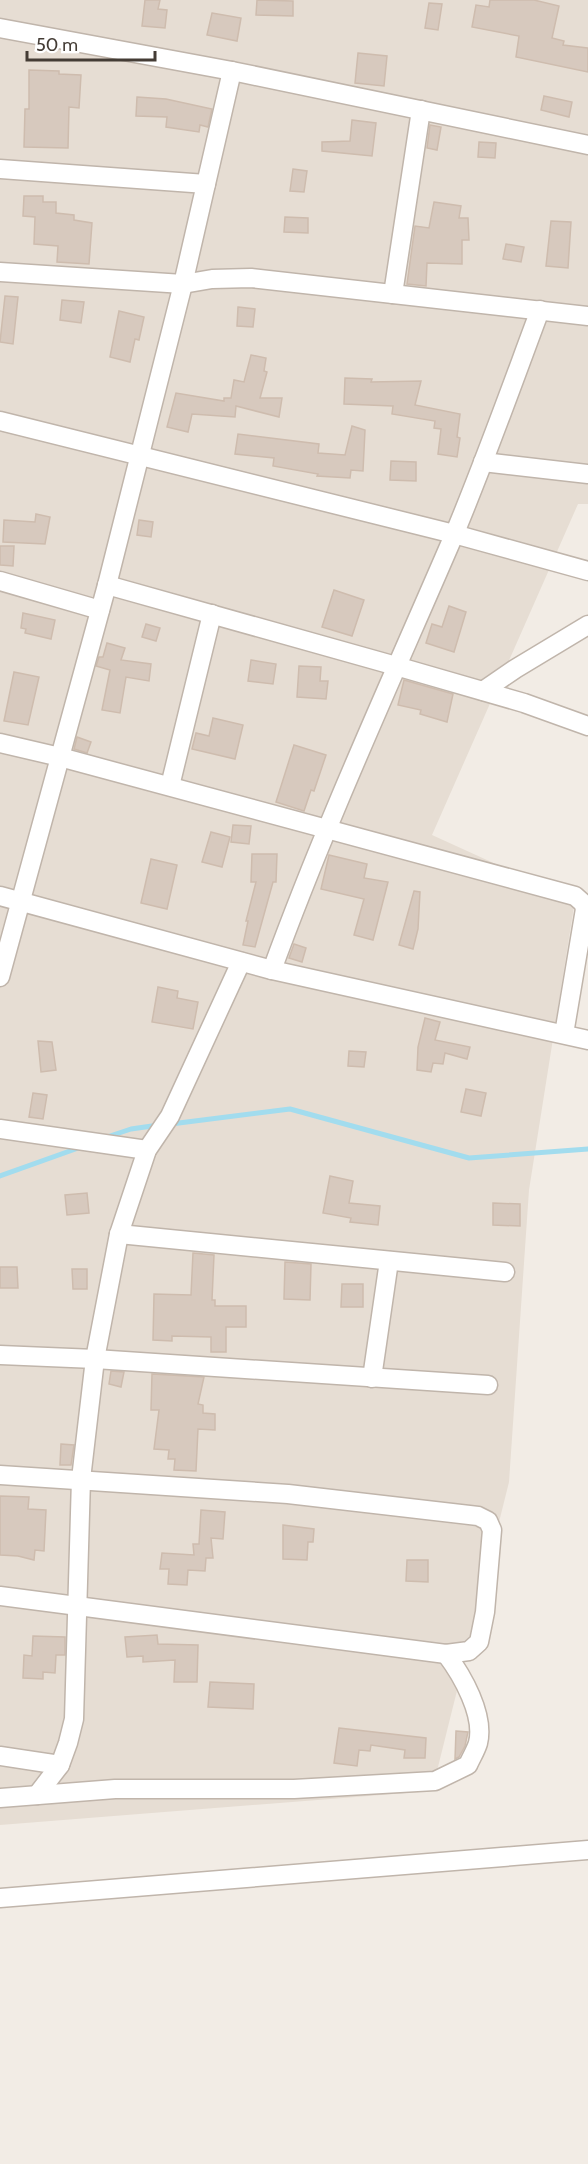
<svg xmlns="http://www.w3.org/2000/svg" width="588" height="2164" font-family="Cabin,sans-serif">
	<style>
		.residential { fill: #e6ddd3 }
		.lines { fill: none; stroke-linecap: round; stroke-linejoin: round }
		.stream { stroke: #a2dcee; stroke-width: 5 }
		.building { fill: #d7c9be; stroke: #cebcae; stroke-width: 1.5 }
		.minor-casing { stroke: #c0b5ab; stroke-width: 21 }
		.minor { stroke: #fff; stroke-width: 18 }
	</style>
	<rect width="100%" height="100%" fill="#f2ece5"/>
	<path class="residential" d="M 0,0 L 588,0 L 588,504 L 578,504 L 432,835 L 575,900 L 529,1190 L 509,1482 L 432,1791 L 0,1825 Z"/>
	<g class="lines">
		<g class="stream">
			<path d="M 171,1124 L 290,1109 L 469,1158 L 588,1149"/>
			<path d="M 107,1137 L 131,1129 L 159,1125"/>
			<path d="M 0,1176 L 81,1147"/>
		</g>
	</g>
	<g class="building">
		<path d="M 145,0 L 160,0 L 158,9 L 167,10 L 165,28 L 142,26 Z"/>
		<path d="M 257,0 L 293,1 L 293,16 L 256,15 Z"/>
		<path d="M 490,0 L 534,0 L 559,6 L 552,38 L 564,41 L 563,45 L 588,48 L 588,72 L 516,57 L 519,36 L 472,27 L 476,5 L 489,7 Z"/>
		<path d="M 429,3 L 442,4 L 438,30 L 425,28 Z"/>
		<path d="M 212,13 L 241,18 L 237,41 L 207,35 Z"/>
		<path d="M 358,53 L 387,56 L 384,86 L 355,83 Z"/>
		<path d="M 29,70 L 59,71 L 59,74 L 81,75 L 79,108 L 69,107 L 68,148 L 24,147 L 25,109 L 29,109 Z"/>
		<path d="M 544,96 L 572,102 L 569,117 L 541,110 Z"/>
		<path d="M 137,97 L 166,99 L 212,109 L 208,127 L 200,125 L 199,132 L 166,127 L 167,117 L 136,116 Z"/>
		<path d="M 352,120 L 376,123 L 372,156 L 322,151 L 322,142 L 350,141 Z"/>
		<path d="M 430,125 L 441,127 L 437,150 L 427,148 Z"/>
		<path d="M 479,142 L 496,143 L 495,158 L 478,157 Z"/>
		<path d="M 293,169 L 307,171 L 304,192 L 290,191 Z"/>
		<path d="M 24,196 L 43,196 L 43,202 L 56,202 L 56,213 L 74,215 L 74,220 L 92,223 L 89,264 L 57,262 L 58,246 L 34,244 L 35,217 L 23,216 Z"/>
		<path d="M 434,202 L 461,206 L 459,218 L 468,218 L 469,240 L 462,240 L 462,264 L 427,263 L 426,286 L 407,284 L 415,226 L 429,228 Z"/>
		<path d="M 285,217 L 308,218 L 308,233 L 284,232 Z"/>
		<path d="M 551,221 L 571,222 L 568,268 L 546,266 Z"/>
		<path d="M 506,244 L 524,247 L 521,262 L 503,259 Z"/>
		<path d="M 5,296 L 18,297 L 13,344 L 0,342 Z"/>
		<path d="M 62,300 L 84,302 L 81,323 L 60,320 Z"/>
		<path d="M 238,307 L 255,309 L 253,327 L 237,326 Z"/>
		<path d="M 119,311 L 144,317 L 139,340 L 135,339 L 130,362 L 110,357 Z"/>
		<path d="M 251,355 L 266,358 L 264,371 L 267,372 L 260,398 L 282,398 L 279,417 L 236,406 L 235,417 L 192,414 L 188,432 L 167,427 L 176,393 L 224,401 L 224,398 L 231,398 L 234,380 L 244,382 Z"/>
		<path d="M 345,378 L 372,379 L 371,382 L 421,381 L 415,405 L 460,414 L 457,437 L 460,438 L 457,457 L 438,454 L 441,429 L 434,428 L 435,421 L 392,414 L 393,406 L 344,404 Z"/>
		<path d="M 352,426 L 365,430 L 363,471 L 351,470 L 350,478 L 317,476 L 318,474 L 273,466 L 274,458 L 235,454 L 238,434 L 319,444 L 318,453 L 345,455 Z"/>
		<path d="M 391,461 L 416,462 L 416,481 L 390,480 Z"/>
		<path d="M 36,514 L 50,517 L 45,544 L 3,542 L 4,520 L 35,522 Z"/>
		<path d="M 139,520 L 153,522 L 151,537 L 137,535 Z"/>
		<path d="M 0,546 L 14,546 L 13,566 L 0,565 Z"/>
		<path d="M 334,590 L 364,600 L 352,636 L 322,627 Z"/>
		<path d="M 449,606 L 466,612 L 454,652 L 426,643 L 432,624 L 442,627 Z"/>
		<path d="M 23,613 L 55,620 L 51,639 L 25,633 L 26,629 L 21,628 Z"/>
		<path d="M 146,624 L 160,628 L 156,641 L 142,637 Z"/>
		<path d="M 107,643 L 125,648 L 121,660 L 151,664 L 149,681 L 126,677 L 120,713 L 102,710 L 110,670 L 96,666 L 99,657 L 103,657 Z"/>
		<path d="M 251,660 L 276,664 L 273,684 L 248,681 Z"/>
		<path d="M 299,666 L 321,667 L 320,681 L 328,681 L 326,699 L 297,697 Z"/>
		<path d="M 14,672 L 39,677 L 28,725 L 4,721 Z"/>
		<path d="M 404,680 L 453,694 L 447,722 L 420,714 L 421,710 L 398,705 Z"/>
		<path d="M 213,718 L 243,725 L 235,759 L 192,749 L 196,733 L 209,736 Z"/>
		<path d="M 77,737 L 91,742 L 87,753 L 74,749 Z"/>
		<path d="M 294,745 L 326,755 L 314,791 L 311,790 L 304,811 L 276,802 Z"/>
		<path d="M 233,825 L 251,826 L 249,844 L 231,842 Z"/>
		<path d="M 211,832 L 230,837 L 222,867 L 202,862 Z"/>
		<path d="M 252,854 L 277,854 L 276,882 L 273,882 L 255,947 L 243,945 L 248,921 L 246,921 L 256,882 L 251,882 Z"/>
		<path d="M 329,855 L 367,864 L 364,878 L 388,882 L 373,940 L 354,935 L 364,899 L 321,889 Z"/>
		<path d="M 151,859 L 177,865 L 167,909 L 141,903 Z"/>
		<path d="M 414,891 L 420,892 L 418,929 L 413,949 L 399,945 Z"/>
		<path d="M 294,944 L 306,948 L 302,962 L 289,958 Z"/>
		<path d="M 158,987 L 178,991 L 177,998 L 198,1002 L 193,1029 L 152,1022 Z"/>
		<path d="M 425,1018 L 440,1022 L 435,1040 L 470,1047 L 467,1059 L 445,1053 L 443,1064 L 433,1063 L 431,1072 L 417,1070 L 418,1047 Z"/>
		<path d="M 38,1041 L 52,1042 L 56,1070 L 41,1072 Z"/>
		<path d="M 349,1051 L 366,1052 L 364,1067 L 348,1066 Z"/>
		<path d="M 466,1089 L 486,1093 L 481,1116 L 461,1112 Z"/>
		<path d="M 33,1093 L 47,1095 L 43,1119 L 29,1117 Z"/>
		<path d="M 330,1176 L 353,1181 L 349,1203 L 380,1206 L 378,1225 L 350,1222 L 351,1218 L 323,1213 Z"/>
		<path d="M 87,1193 L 89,1213 L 67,1215 L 65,1195 Z"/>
		<path d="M 493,1203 L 520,1204 L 520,1226 L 493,1225 Z"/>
		<path d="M 193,1253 L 214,1255 L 212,1300 L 215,1300 L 215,1306 L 246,1306 L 246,1327 L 226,1327 L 226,1352 L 211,1352 L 211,1337 L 172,1336 L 172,1341 L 153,1340 L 154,1294 L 191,1295 Z"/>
		<path d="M 285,1262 L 311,1264 L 310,1300 L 284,1299 Z"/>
		<path d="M 0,1267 L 17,1267 L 18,1288 L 0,1288 Z"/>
		<path d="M 72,1269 L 87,1269 L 87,1289 L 73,1289 Z"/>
		<path d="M 342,1284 L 363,1284 L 363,1307 L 341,1307 Z"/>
		<path d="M 111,1371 L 124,1372 L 121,1387 L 109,1384 Z"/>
		<path d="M 152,1374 L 204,1377 L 198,1404 L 203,1405 L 203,1413 L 215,1414 L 215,1430 L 198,1429 L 196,1471 L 174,1470 L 175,1459 L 168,1459 L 169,1450 L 154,1449 L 159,1410 L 151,1410 Z"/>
		<path d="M 61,1444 L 74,1445 L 71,1465 L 60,1465 Z"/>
		<path d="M 0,1496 L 29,1497 L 28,1509 L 46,1510 L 44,1551 L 35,1550 L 34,1560 L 18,1556 L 0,1555 Z"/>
		<path d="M 201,1510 L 225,1512 L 223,1539 L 211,1538 L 213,1558 L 206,1558 L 205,1571 L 188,1570 L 187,1585 L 168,1584 L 169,1569 L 160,1569 L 162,1553 L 194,1555 L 193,1544 L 199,1544 Z"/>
		<path d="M 283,1525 L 314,1529 L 313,1542 L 308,1542 L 307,1560 L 283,1559 Z"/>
		<path d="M 407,1560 L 428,1560 L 428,1582 L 406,1581 Z"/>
		<path d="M 157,1635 L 158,1644 L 198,1645 L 197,1682 L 174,1682 L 175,1660 L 143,1662 L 143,1656 L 127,1657 L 125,1637 Z"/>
		<path d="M 33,1636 L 65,1637 L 65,1655 L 56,1655 L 55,1673 L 43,1672 L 43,1679 L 23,1678 L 24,1655 L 32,1656 Z"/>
		<path d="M 210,1682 L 254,1684 L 253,1709 L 208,1707 Z"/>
		<path d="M 339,1728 L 426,1738 L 425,1758 L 404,1758 L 405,1750 L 371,1745 L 370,1751 L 359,1750 L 357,1766 L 334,1763 Z"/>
		<path d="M 456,1731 L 468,1732 L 465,1746 L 459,1757 L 455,1759 Z"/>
	</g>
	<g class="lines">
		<defs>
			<g id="minor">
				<path d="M 0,28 L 232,71 L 588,145"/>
				<path d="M 0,169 L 206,184"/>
				<path d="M 0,272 L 183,284 L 212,279 L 251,278 L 588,316"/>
				<path d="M 393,294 L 421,110"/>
				<path d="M 0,421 L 454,534 L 588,571"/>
				<path d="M 483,462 L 588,474"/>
				<path d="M 0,581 L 100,610"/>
				<path d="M 107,585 L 396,666 L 524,703 L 588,726"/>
				<path d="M 483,691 L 515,669 L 588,625"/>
				<path d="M 0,743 L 60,757 L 575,896 L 583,903 L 585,909 L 564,1034"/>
				<path d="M 170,786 L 212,614"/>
				<path d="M 0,896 L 272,970 L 588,1040"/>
				<path d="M 272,970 C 326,822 392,679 454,535 C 485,461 512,385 540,310"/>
				<path d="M 0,977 L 107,585 L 183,284 L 232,71"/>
				<path d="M 0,1129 L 147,1150"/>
				<path d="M 119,1234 L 505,1272"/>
				<path d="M 0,1355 L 95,1359 L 488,1385"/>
				<path d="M 372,1378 L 389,1261"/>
				<path d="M 0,1475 L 288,1494 L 478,1516 L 488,1521 L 492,1530 L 485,1612 L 479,1642 L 469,1651 L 446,1654 L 0,1596"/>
				<path d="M 0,1756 L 60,1765"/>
				<path d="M 37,1795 L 60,1765 L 68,1743 L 74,1719 L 81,1479 L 95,1359 L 119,1234 L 147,1150 L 170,1116 L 241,962"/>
				<path d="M 0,1798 L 115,1789 L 294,1789 L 435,1781 L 468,1765 C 471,1758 476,1750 478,1743 C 485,1715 462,1675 446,1654"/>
				<path d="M 0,1898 L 588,1850"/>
			</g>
		</defs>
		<use href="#minor" class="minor-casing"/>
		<use href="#minor" class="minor"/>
	</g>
	<path d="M27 51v9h128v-9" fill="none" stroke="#443c35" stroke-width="3"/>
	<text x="36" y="51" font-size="18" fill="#443c35" stroke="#ffffff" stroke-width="4.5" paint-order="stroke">50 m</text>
</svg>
